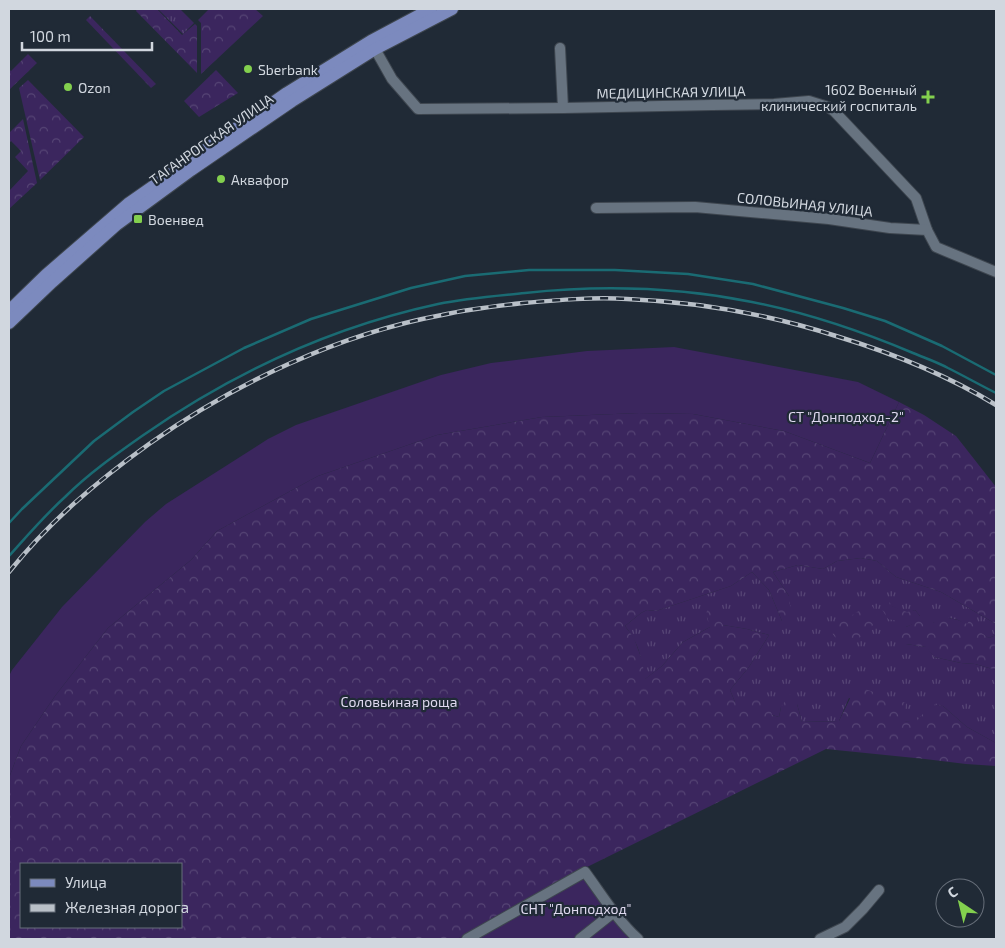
<svg xmlns="http://www.w3.org/2000/svg" width="1005" height="948" font-family="'Exo 2',sans-serif">
	<style>
		.grass { fill: url(#grass-tufts) }
		.forest { fill: url(#forest-crowns); fill-rule: evenodd }
		.garden { fill: #3b265e }
		.lines { fill: none; stroke-linecap: round; stroke-linejoin: round }
		.stream { stroke: #1a6b73; stroke-width: 2.5 }
		.minor-casing { stroke: #3e464f; stroke-width: 12 }
		.major-casing { stroke: #3e464f; stroke-width: 14 }
		.minor { stroke: #677380; stroke-width: 10 }
		.major { stroke: #7c8abe; stroke-width: 12 }
		.rail-casing { stroke: #b9c0c8; stroke-width: 4.5 }
		.rail { stroke: #202a36; stroke-width: 2.5; stroke-dasharray: 8; stroke-linecap: butt }
		.poi-dot { fill: #83d04e; stroke: #202a36; stroke-width: 2 }
		.labels { text-anchor: middle; dominant-baseline: central; stroke-width: 4.5; stroke-linejoin: round; paint-order: stroke }
		.poi-label { font-size: 14px; fill: #d1d7df; stroke: #202a36; text-anchor: start }
		.street-label { font-size: 14px; fill: #d1d7df; stroke: #202a36 }
		.park-label { font-size: 14px; fill: #dfd9ef; stroke: #202a36 }
	</style>
	<defs>
		<pattern id="grass-tufts" width="24" height="20" patternUnits="userSpaceOnUse" patternTransform="scale(1.25)"><rect width="24" height="20" fill="#3b265e"/><path d="M3 7l-1-3M5 7V3M7 7l1-3M15 17l-1-3M17 17v-4M19 17l1-3" fill="none" stroke="#564575"/></pattern>
		<pattern id="forest-crowns" width="20" height="18" patternUnits="userSpaceOnUse" patternTransform="scale(1.25)"><rect width="20" height="18" fill="#3b265e"/><path d="M2 6a3 3 0 1 1 6 0M12 15a3 3 0 1 1 6 0" fill="none" stroke="#564575"/></pattern>
	</defs>
	<rect width="100%" height="100%" fill="#202a36"/>
	<g class="grass">
		<path d="M 158,9 L 180,9 L 194,23 L 183,34 Z"/>
		<path d="M 861,558 L 877,561 L 896,577 L 941,592 L 996,624 L 996,635 L 989,638 L 958,620 L 949,618 L 934,623 L 920,616 L 915,610 L 907,613 L 882,602 L 913,624 L 906,627 L 906,644 L 927,647 L 934,657 L 961,663 L 975,664 L 996,670 L 996,743 L 967,727 L 943,706 L 931,705 L 916,723 L 904,721 L 849,698 L 839,721 L 802,722 L 797,704 L 781,707 L 779,717 L 772,715 L 735,702 L 730,690 L 749,667 L 769,635 L 747,629 L 723,625 L 710,627 L 683,642 L 662,666 L 644,680 C 642,657 639,644 625,626 L 641,613 L 647,610 L 656,611 L 731,586 L 752,572 L 769,590 L 782,621 L 789,596 L 773,572 L 798,565 L 823,569 L 837,561 Z"/>
	</g>
	<g class="forest">
		<path d="M 137,9 L 157,9 L 182,35 L 195,24 L 197,26 L 197,73 L 136,11 Z"/>
		<path d="M 209,9 L 255,9 L 263,16 L 201,74 L 201,23 L 198,20 Z"/>
		<path d="M 90,16 L 156,84 L 151,88 L 86,20 Z"/>
		<path d="M 28,54 L 37,63 L 9,90 L 9,69 L 11,71 Z"/>
		<path d="M 216,70 L 238,93 L 199,117 L 184,101 Z"/>
		<path d="M 28,80 L 84,137 L 40,180 L 19,88 Z"/>
		<path d="M 23,119 L 37,183 L 9,209 L 9,191 L 28,171 L 15,157 L 21,151 L 11,141 L 9,143 L 9,133 Z"/>
		<path d="M 899,402 L 924,415 L 956,436 L 996,487 L 996,624 L 941,592 L 896,577 L 877,561 L 861,558 L 837,561 L 823,569 L 798,565 L 773,572 L 789,596 L 792,620 L 782,621 L 769,590 L 752,572 L 731,586 L 656,611 L 647,610 L 641,613 L 625,626 L 634,638 L 642,660 L 645,679 L 662,666 L 683,642 L 710,627 L 706,613 L 709,607 L 714,607 L 723,625 L 747,629 L 769,635 L 749,667 L 730,690 L 735,702 L 767,695 L 772,715 L 779,717 L 781,707 L 790,694 L 797,704 L 802,722 L 839,721 L 856,686 L 906,703 L 904,721 L 916,722 L 931,704 L 943,706 L 967,727 L 996,743 L 996,766 L 966,764 L 925,759 L 826,749 L 585,868 L 457,939 L 9,939 L 9,778 L 21,746 L 55,696 L 108,628 L 191,560 L 217,531 L 318,476 L 437,435 L 542,417 L 639,413 L 693,414 L 784,431 L 870,463 ZM 21,864 L 181,864 L 181,927 L 21,927 Z"/>
		<path d="M 888,600 L 892,606 L 907,612 L 915,610 L 920,616 L 929,616 L 934,623 L 938,613 L 943,611 L 949,618 L 958,620 L 967,624 L 970,620 L 977,620 L 979,624 L 977,630 L 989,638 L 996,635 L 996,670 L 975,664 L 961,663 L 934,657 L 926,647 L 906,644 L 895,636 L 894,629 L 906,627 L 912,624 L 888,619 L 881,608 L 882,602 Z"/>
		<path d="M 868,605 L 873,607 L 878,618 L 870,629 L 858,639 L 840,642 L 833,635 L 832,626 L 843,621 Z"/>
	</g>
	<g class="garden">
		<path d="M 674,347 L 858,382 L 899,402 L 870,463 L 784,431 L 693,414 L 639,413 L 542,417 L 437,435 L 318,476 L 217,531 L 191,560 L 108,628 L 55,696 L 21,746 L 9,778 L 9,676 L 12,670 L 62,607 L 145,522 L 166,504 L 268,439 L 296,425 L 441,375 L 491,363 L 587,351 Z"/>
		<path d="M 585,868 L 635,939 L 457,939 Z"/>
	</g>
	<g class="lines">
		<g class="stream">
			<path d="M 9,523 L 22,509 L 94,441 L 133,412 L 164,391 L 244,348 L 311,319 L 411,288 L 465,276 L 529,270 L 615,270 L 688,274 L 753,284 L 843,308 L 885,321 L 942,346 L 996,375"/>
			<path d="M 9,556 C 27,536 45,515 65,497 C 88,474 115,455 142,436 C 231,374 331,327 438,304 C 467,298 496,296 525,293 C 600,285 677,287 752,302 C 808,313 861,331 913,353 C 925,358 937,362 948,368 C 964,376 980,385 996,393"/>
		</g>
		<defs>
			<g id="minor">
				<path d="M 560,48 L 563,108"/>
				<path d="M 375,49 L 392,79 L 418,109 L 563,108 L 712,105 L 774,104 L 809,101 L 828,107 L 834,111 L 916,198 L 927,230"/>
				<path d="M 596,208 L 695,207 L 829,219 L 890,228 L 927,230 L 936,247 L 996,272"/>
				<path d="M 467,939 L 585,872 C 602,895 617,920 638,939"/>
				<path d="M 580,939 L 614,912"/>
				<path d="M 820,939 L 845,927 L 863,909 L 879,890"/>
			</g>
			<g id="major">
				<path d="M 9,311 L 46,275 L 128,204 L 287,93 L 371,41 L 431,9"/>
				<path d="M 9,323 L 52,282 L 116,225 L 191,170 L 292,101 L 375,49 L 452,9"/>
			</g>
		</defs>
		<use href="#minor" class="minor-casing"/>
		<use href="#major" class="major-casing"/>
		<use href="#minor" class="minor"/>
		<use href="#major" class="major"/>
		<defs>
			<path id="rail" d="M 9,572 C 50,521 96,482 149,444 C 235,383 339,334 442,315 C 469,309 496,306 523,303 C 558,300 593,297 627,299 C 698,302 768,314 836,336 C 892,353 947,375 996,405"/>
		</defs>
		<use href="#rail" class="rail-casing"/>
		<use href="#rail" class="rail"/>
	</g>
	<g class="poi-dot">
		<circle cx="248" cy="69" r="5"/>
		<circle cx="68" cy="87" r="5"/>
		<path d="M925.5 89.5h5v5h5v5h-5v5h-5v-5h-5v-5h5z"/>
		<circle cx="221" cy="179" r="5"/>
		<rect x="133" y="214" width="10" height="10" rx="2.5"/>
	</g>
	<g class="labels">
		<g class="poi-label">
			<text x="258" y="69">Sberbank</text>
			<text x="78" y="87">Ozon</text>
			<text x="917" y="89" text-anchor="end">1602 Военный<tspan x="917" dy="16">клинический госпиталь</tspan></text>
			<text x="231" y="179">Аквафор</text>
			<text x="148" y="219">Военвед</text>
		</g>
		<g class="street-label">
			<text transform="translate(671 92) rotate(-1)">МЕДИЦИНСКАЯ УЛИЦА</text>
			<text transform="translate(211 139) rotate(-35)">ТАГАНРОГСКАЯ УЛИЦА</text>
			<text transform="translate(805 204) rotate(6)">СОЛОВЬИНАЯ УЛИЦА</text>
		</g>
		<g class="park-label">
			<text x="846" y="416">СТ "Донподход-2"</text>
			<text x="399" y="701">Соловьиная роща</text>
			<text x="576" y="908">СНТ "Донподход"</text>
		</g>
	</g>
	<rect width="1005" height="948" fill="none" stroke="#d1d7df" stroke-width="20"/>
	<rect x="20" y="863" width="162" height="65" fill="#202a36" stroke="#676f7a"/>
	<rect x="30" y="879" width="25" height="8" fill="#7c8abe" stroke="#676f7a"/>
	<text x="65" y="888" font-size="15" fill="#d1d7df">Улица</text>
	<rect x="30" y="904" width="25" height="8" fill="#b9c0c8" stroke="#676f7a"/>
	<text x="65" y="913" font-size="15" fill="#d1d7df">Железная дорога</text>
	<g transform="translate(960 903) rotate(325)"><circle r="24" fill="#202a36" stroke="#676f7a"/>
	<path d="M0-4L9 19L0 12L-9 19Z" fill="#83d04e"/>
	<text y="-8" font-size="14" font-weight="bold" text-anchor="middle" fill="#d1d7df">С</text>
	</g>
	<path d="M22 42v8h130v-8" fill="none" stroke="#d1d7df" stroke-width="2.5"/>
	<text x="30" y="42" font-size="15" fill="#d1d7df" stroke="#202a36" stroke-width="4" paint-order="stroke">100 m</text>
</svg>
